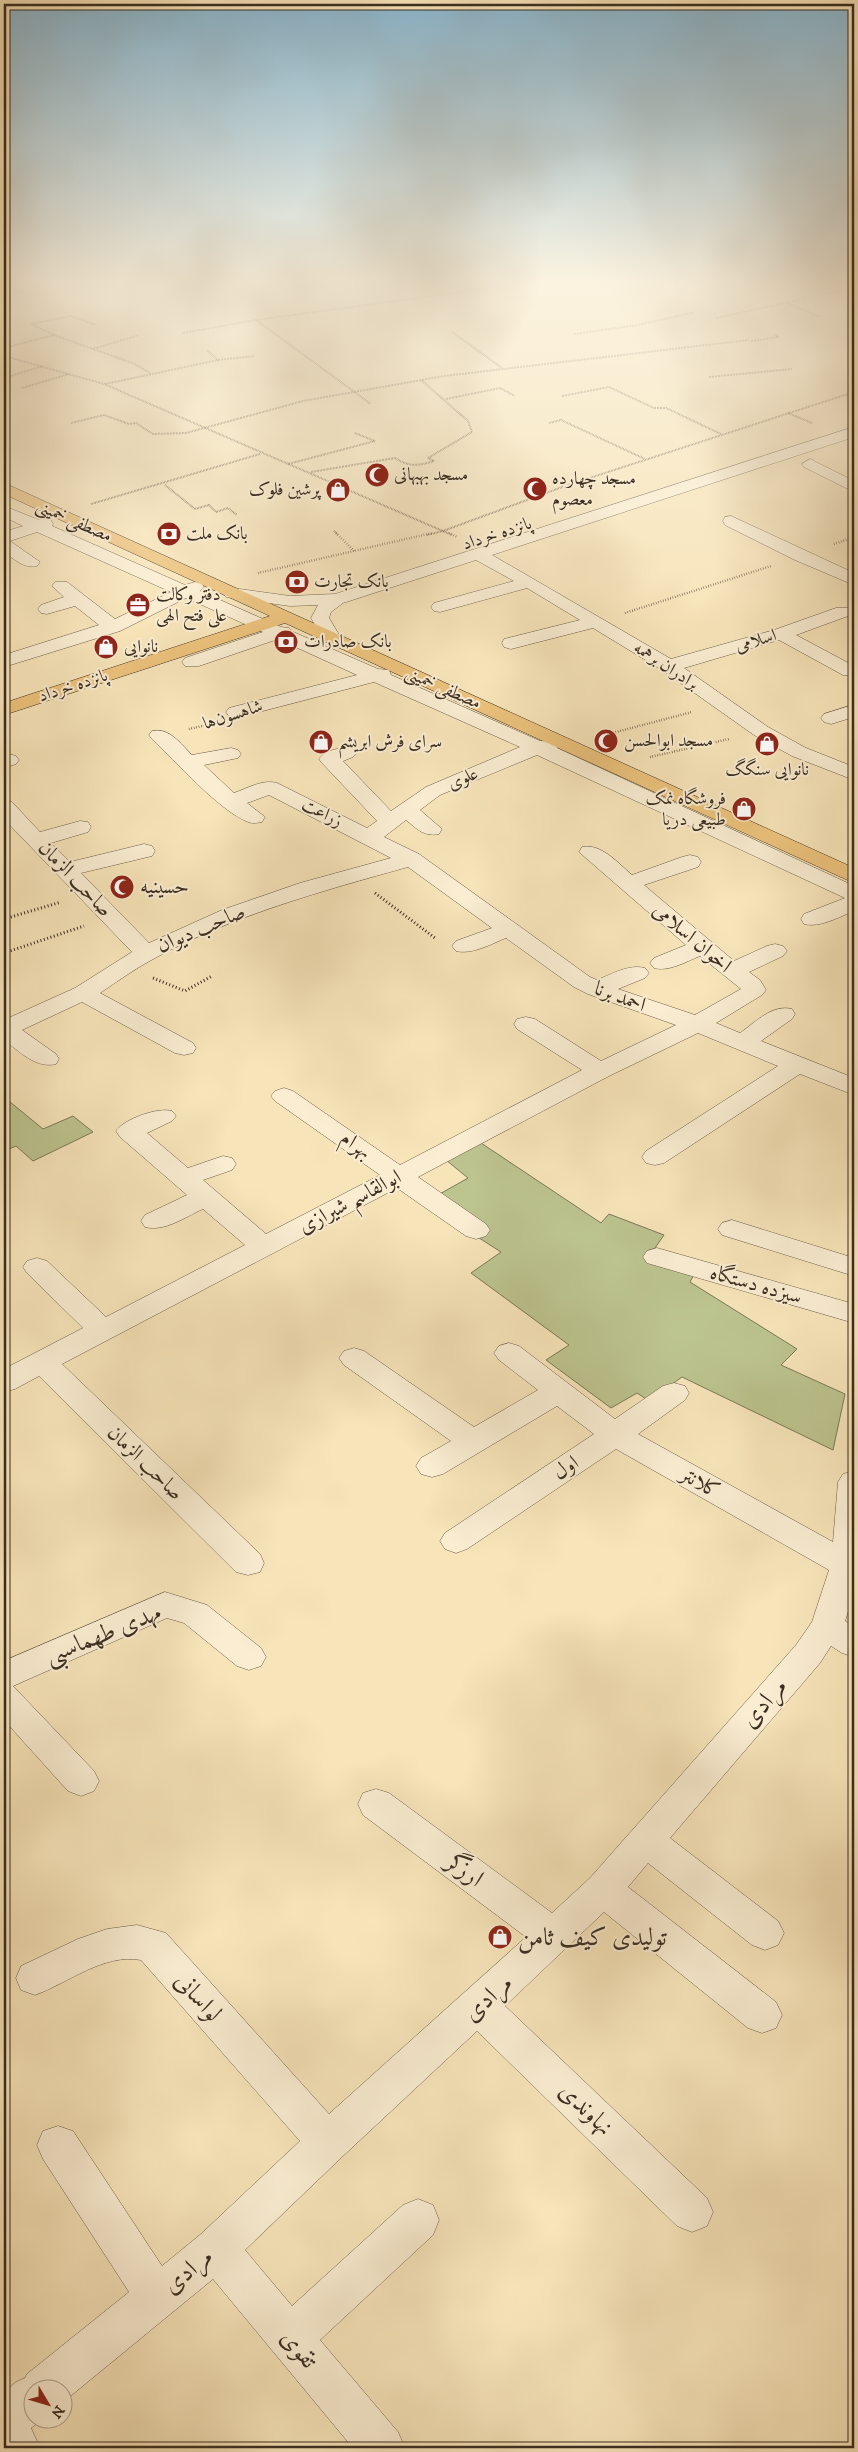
<svg xmlns="http://www.w3.org/2000/svg" width="858" height="2452" font-family="'IM FELL DW Pica',Amiri,serif">
	<style>
		.green { fill: #bcc48f; stroke: #7b7858 }
		.lines { fill: none; stroke-linecap: round; stroke-linejoin: round }
		.minor-casing { stroke: #695b47; stroke-width: 1 }
		.major-casing { stroke: #3a2d21; stroke-width: 1 }
		.path-far2 { stroke: #3a2d21; stroke-width: 2; stroke-dasharray: 0.5 1; stroke-linecap: butt }
		.path-far1 { stroke: #3a2d21; stroke-width: 2.5; stroke-dasharray: 0.5 2; stroke-linecap: butt }
		.path { stroke: #3a2d21; stroke-width: 3; stroke-dasharray: 1 2.5; stroke-linecap: butt }
		.minor { fill: #faedd2; fill-rule: evenodd }
		.major { fill: #ecc27c; fill-rule: evenodd }
		.labels { text-anchor: middle; dominant-baseline: central; stroke-width: 4; stroke-linejoin: round; paint-order: stroke }
		.far-poi-label { font-size: 18px; fill: #3a2d21; stroke: #faedd2; text-anchor: start }
		.far-street-label { font-size: 18px; fill: #3a2d21; stroke: #faedd2 }
		.street-label { font-size: 21px; fill: #3a2d21; stroke: #faedd2 }
		.poi-label { font-size: 21px; fill: #3a2d21; stroke: #faedd2; text-anchor: start }
		.near-street-label { font-size: 25px; fill: #3a2d21; stroke: #faedd2 }
		.near-poi-label { font-size: 25px; fill: #3a2d21; stroke: #faedd2; text-anchor: start }
	</style>
	<rect width="100%" height="100%" fill="#f7e4b9"/>
	<filter id="stains"><feTurbulence type="fractalNoise" baseFrequency=".004" numOctaves="4"/><feColorMatrix values="0 0 0 0 .2 0 0 0 0 .09 0 0 0 0 .02 0 0 0 .5 -.17"/></filter>
	<radialGradient id="worn" r=".72"><stop offset=".6" stop-color="#630" stop-opacity="0"/><stop offset="1" stop-color="#630" stop-opacity=".3"/></radialGradient>
	<g class="green">
		<path d="M 4,1097 L 43,1129 L 73,1116 L 93,1132 L 33,1161 L 16,1146 L 4,1151 Z"/>
		<path d="M 481,1143 L 601,1223 L 609,1214 L 664,1235 L 648,1258 L 696,1271 L 690,1282 L 797,1349 L 781,1365 L 845,1394 L 833,1450 L 682,1377 L 649,1401 L 637,1393 L 611,1408 L 546,1360 L 569,1345 L 471,1273 L 501,1252 L 476,1236 L 438,1195 L 468,1178 L 446,1160 Z"/>
	</g>
	<g class="lines">
		<defs>
			<g id="minor">
				<path d="M 854,427 L 854,437 L 492,555 L 671,659 L 774,630 L 836,608 L 848,608 L 851,612 L 848,616 L 796,635 L 854,666 L 854,676 L 843,675 L 779,640 L 684,668 L 768,727 L 806,748 L 854,767 L 854,780 L 792,756 L 754,735 L 662,670 L 593,628 L 511,649 L 504,647 L 502,643 L 504,639 L 580,620 L 527,588 L 440,612 L 434,611 L 431,607 L 434,603 L 514,581 L 476,560 L 343,603 L 331,612 L 329,618 L 341,638 L 339,642 L 325,642 L 311,618 L 318,605 L 290,606 L 232,598 L 226,597 L 223,593 L 226,589 L 232,588 L 290,596 L 335,594 Z"/>
				<path d="M 810,459 L 854,481 L 854,492 L 804,467 L 802,464 Z"/>
				<path d="M 4,506 L 39,520 L 51,520 L 53,524 L 52,526 L 185,585 L 195,582 L 201,583 L 204,587 L 200,591 L 281,627 L 289,628 L 291,631 L 378,669 L 389,670 L 391,675 L 540,741 L 555,742 L 558,746 L 557,748 L 854,886 L 854,911 C 839,917 820,928 804,924 L 801,919 L 804,914 L 845,898 L 537,755 L 440,795 L 420,810 L 442,829 L 439,834 C 424,837 417,829 406,820 L 384,837 L 419,854 L 590,977 L 597,980 C 612,974 629,964 645,968 L 649,973 L 645,978 L 618,989 L 695,1015 L 741,989 L 700,956 C 685,962 669,972 654,968 L 650,963 L 654,958 L 686,945 L 579,852 L 582,847 C 601,843 618,863 632,875 L 682,857 L 690,855 L 698,857 L 701,862 L 698,867 L 644,885 L 734,961 L 767,946 L 775,944 L 783,946 L 787,951 L 783,956 L 749,972 L 760,980 L 766,990 L 762,995 L 716,1023 L 740,1033 C 756,1022 772,1004 792,1009 L 795,1014 L 792,1019 L 761,1041 L 854,1078 L 854,1095 L 800,1074 L 664,1163 L 655,1165 L 646,1163 L 642,1157 L 646,1151 L 778,1066 L 698,1033 L 609,1076 L 418,1177 L 486,1224 L 490,1230 L 486,1236 L 476,1239 L 466,1236 L 397,1188 L 62,1364 L 260,1554 L 264,1563 L 260,1572 L 248,1575 L 236,1572 L 39,1376 L 15,1389 L 4,1392 L 4,1369 L 83,1328 L 27,1273 L 23,1267 L 27,1261 L 37,1258 L 47,1261 L 106,1317 L 245,1245 L 203,1209 C 185,1217 165,1232 145,1227 L 141,1221 L 145,1215 L 187,1195 L 120,1137 L 116,1131 C 124,1119 158,1107 172,1111 L 176,1116 L 172,1121 L 147,1133 L 188,1168 L 223,1156 L 232,1158 L 236,1164 L 232,1170 L 203,1180 L 266,1234 L 380,1175 L 275,1101 L 271,1096 L 275,1091 L 284,1088 L 293,1091 L 400,1165 L 582,1070 L 517,1029 L 514,1024 L 517,1019 L 526,1017 L 535,1019 L 601,1061 L 676,1025 L 588,994 L 574,987 L 506,938 C 491,944 472,955 456,951 L 452,946 L 456,941 L 492,928 L 408,867 C 322,891 234,915 155,958 C 136,968 118,981 100,993 L 193,1043 L 196,1048 L 193,1053 L 184,1055 L 175,1053 L 82,1002 L 22,1030 L 56,1054 L 59,1059 L 56,1064 C 36,1069 19,1051 4,1040 L 4,1020 L 75,988 L 132,952 L 4,819 L 4,801 L 12,802 L 40,832 L 80,821 L 88,822 L 91,827 L 88,832 L 51,843 L 70,862 L 144,844 L 152,846 L 155,851 L 152,856 L 81,873 L 149,943 L 222,910 L 300,883 L 391,858 L 269,795 L 247,803 L 265,817 L 262,822 C 256,823 252,824 246,821 C 218,809 176,762 152,739 L 149,735 L 152,731 C 169,727 181,744 192,755 L 231,748 L 238,750 L 241,754 L 238,758 L 204,765 L 234,793 C 248,788 263,779 277,783 L 367,828 L 377,821 L 322,763 L 319,759 C 325,750 343,746 353,749 L 356,753 L 353,757 L 343,761 L 391,811 L 426,787 L 520,747 L 374,682 L 236,718 L 229,716 L 226,712 L 229,708 L 357,675 L 278,639 L 199,666 L 185,666 L 182,662 L 185,658 L 263,632 L 186,598 L 120,631 L 4,667 L 4,655 L 99,625 L 75,606 L 47,614 L 41,613 L 38,609 L 41,605 L 64,597 L 52,586 L 55,582 L 67,582 L 115,619 L 171,592 L 37,532 L 10,541 L 40,562 L 37,566 C 24,569 14,559 4,552 L 4,532 L 23,526 L 4,517 Z"/>
				<path d="M 731,516 L 854,573 L 854,585 L 795,560 L 725,525 L 723,521 L 725,517 Z"/>
				<path d="M 853,705 L 854,717 L 831,724 L 824,722 L 821,718 L 824,714 Z"/>
				<path d="M 9,754 L 16,756 L 19,760 L 16,764 L 4,768 L 4,755 Z"/>
				<path d="M 732,1220 L 854,1258 L 854,1276 L 722,1235 L 718,1229 L 722,1223 Z"/>
				<path d="M 657,1248 L 854,1304 L 854,1323 L 647,1263 L 643,1257 L 647,1251 Z"/>
				<path d="M 509,1343 L 519,1346 L 615,1419 L 663,1386 L 674,1383 L 685,1386 L 689,1393 L 685,1400 L 638,1434 L 833,1542 L 838,1482 L 843,1474 L 854,1471 L 854,1593 L 845,1621 L 854,1627 L 854,1657 L 842,1653 L 831,1646 L 820,1663 L 670,1838 L 778,1921 L 784,1933 L 778,1945 L 765,1950 L 752,1945 L 648,1863 L 628,1887 L 776,2002 L 782,2015 L 776,2028 L 762,2033 L 748,2028 L 604,1912 L 505,2006 L 707,2198 L 713,2212 L 707,2226 L 692,2232 L 677,2226 L 477,2031 L 343,2156 L 245,2250 L 292,2306 L 403,2205 L 418,2199 L 433,2205 L 439,2220 L 433,2235 L 320,2340 L 398,2432 L 405,2448 L 353,2448 L 213,2279 L 62,2403 L 62,2390 L 32,2390 L 32,2420 L 41,2420 L 31,2428 L 40,2448 L 4,2448 L 4,2393 L 16,2382 L 25,2378 L 27,2374 L 129,2292 L 43,2159 L 37,2145 L 43,2131 L 58,2126 L 73,2131 L 162,2266 L 201,2234 L 300,2141 L 141,1960 C 104,1953 68,1983 35,1995 L 21,1990 L 16,1978 L 21,1966 L 78,1939 L 107,1929 L 137,1925 L 166,1933 L 329,2114 L 526,1937 L 363,1815 L 358,1804 L 363,1793 L 376,1789 L 389,1793 L 552,1913 L 590,1878 L 796,1645 L 812,1622 L 829,1570 L 616,1449 L 467,1549 L 456,1553 L 445,1549 L 440,1541 L 445,1533 L 594,1434 L 557,1406 L 443,1474 L 432,1477 L 421,1474 L 416,1466 L 421,1458 L 451,1441 L 344,1365 L 339,1358 L 344,1351 L 354,1348 L 364,1351 L 474,1427 L 538,1390 L 499,1360 L 494,1353 L 499,1346 Z"/>
				<path d="M 165,1592 L 207,1605 L 261,1648 L 266,1657 L 261,1666 L 249,1670 L 237,1666 L 184,1623 L 167,1618 L 13,1686 L 94,1771 L 99,1781 L 94,1791 L 81,1796 L 68,1791 L 4,1720 L 4,1661 Z"/>
			</g>
			<path id="major" d="M 4,483 L 854,868 L 854,883 L 285,623 L 4,715 L 4,703 L 270,616 L 4,494 Z"/>
		</defs>
		<use href="#minor" class="minor-casing"/>
		<use href="#major" class="major-casing"/>
		<g class="path-far2">
			<path d="M 780,284 L 805,298"/>
			<path d="M 4,295 L 24,291"/>
			<path d="M 786,302 L 820,317"/>
			<path d="M 716,318 L 854,288"/>
			<path d="M 256,320 L 371,404"/>
			<path d="M 452,332 L 502,368"/>
			<path d="M 183,333 L 256,320 L 521,284"/>
			<path d="M 574,334 L 638,325 L 695,312"/>
			<path d="M 54,335 L 31,324 L 71,316 L 96,325"/>
			<path d="M 751,341 L 779,337 L 774,334"/>
			<path d="M 4,348 L 54,335 L 135,364 L 150,373"/>
			<path d="M 93,349 L 139,335"/>
			<path d="M 4,356 L 104,384 L 452,535"/>
			<path d="M 218,360 L 255,356"/>
			<path d="M 709,377 L 792,369"/>
			<path d="M 4,378 L 43,366"/>
			<path d="M 105,384 L 218,360 L 207,350"/>
			<path d="M 22,388 L 69,374"/>
			<path d="M 562,396 L 609,387 L 654,408 L 666,408 L 721,434"/>
			<path d="M 446,399 L 500,388 L 515,396"/>
			<path d="M 788,413 L 812,423"/>
			<path d="M 71,423 L 104,415 L 129,424 L 136,423 L 153,434 L 186,433 L 303,401 L 444,376 L 749,340"/>
			<path d="M 549,423 L 561,420 L 645,459"/>
			<path d="M 288,464 L 375,441 L 355,433"/>
			<path d="M 311,472 L 395,458 C 409,467 418,466 434,461 L 428,458 L 472,432 L 468,421 L 421,380"/>
			<path d="M 165,485 L 195,509 L 209,505 L 216,512 L 228,508 L 237,515"/>
			<path d="M 91,504 L 260,454"/>
			<path d="M 334,531 L 338,535"/>
			<path d="M 427,535 L 443,531 L 565,486 L 854,392"/>
		</g>
		<g class="path-far1">
			<path d="M 336,533 L 354,551"/>
			<path d="M 449,533 L 457,537"/>
			<path d="M 834,544 L 854,537"/>
			<path d="M 258,573 L 432,533"/>
			<path d="M 625,613 L 771,566"/>
			<path d="M 189,729 L 215,723"/>
			<path d="M 601,736 L 692,712"/>
			<path d="M 650,757 L 729,739"/>
		</g>
		<g class="path">
			<path d="M 375,893 L 435,938"/>
			<path d="M 4,919 L 61,902"/>
			<path d="M 4,953 L 84,926"/>
			<path d="M 153,978 L 185,991 L 212,976"/>
		</g>
		<use href="#minor" class="minor"/>
		<use href="#major" class="major"/>
	</g>
	<linearGradient id="sky" x2="0" y2="1"><stop stop-color="#8ab8d1"/><stop offset="0.45" stop-color="#fbf3e0"/><stop offset="1" stop-color="#fbf3e0" stop-opacity="0"/></linearGradient>
	<rect width="858" height="628" fill="url(#sky)"/>
	<defs>
		<symbol id="mosque-disc" viewBox="-11 -11 22 22"><circle r="9.5" fill="#8f2418" stroke="#faedd2"/><path d="M3.5-4.9A6 6 0 1 0 3.5 4.9A5 5 0 1 1 3.5-4.9Z" fill="#fff"/></symbol>
		<symbol id="shop-disc" viewBox="-11 -11 22 22"><circle r="9.5" fill="#8f2418" stroke="#faedd2"/><path d="M-5-2.5h2.3a2.7 3.5 0 0 1 5.4 0H5L5.5 6h-11ZM-1.5-2.5h3a1.5 2.3 0 0 0-3 0Z" fill="#fff"/></symbol>
		<symbol id="bank-disc" viewBox="-11 -11 22 22"><circle r="9.5" fill="#8f2418" stroke="#faedd2"/><path d="M-6-4H6V4H-6ZM0-2.3a2.3 2.3 0 1 0 0 4.6a2.3 2.3 0 1 0 0-4.6Z" fill="#fff"/></symbol>
		<symbol id="office-disc" viewBox="-11 -11 22 22"><circle r="9.5" fill="#8f2418" stroke="#faedd2"/><path d="M-6-3h4V-5.5h4V-3h4V5H-6ZM-1-4.5V-3h2v-1.5ZM-6 0V1H6V0Z" fill="#fff"/></symbol>
	</defs>
	<g fill-rule="evenodd">
		<use href="#mosque-disc" x="363" y="461" width="28" height="28"/>
		<use href="#mosque-disc" x="521" y="475" width="28" height="28"/>
		<use href="#shop-disc" x="324" y="476" width="28" height="28"/>
		<use href="#bank-disc" x="155" y="520" width="28" height="28"/>
		<use href="#bank-disc" x="283" y="568" width="28" height="28"/>
		<use href="#office-disc" x="124" y="591" width="28" height="28"/>
		<use href="#bank-disc" x="272" y="628" width="28" height="28"/>
		<use href="#shop-disc" x="92" y="633" width="28" height="28"/>
		<use href="#mosque-disc" x="592" y="727" width="28" height="28"/>
		<use href="#shop-disc" x="307" y="728" width="28" height="28"/>
		<use href="#shop-disc" x="753" y="730" width="28" height="28"/>
		<use href="#shop-disc" x="730" y="795" width="28" height="28"/>
		<use href="#mosque-disc" x="108" y="873" width="28" height="28"/>
		<use href="#shop-disc" x="486" y="1923" width="28" height="28"/>
	</g>
	<g class="labels">
		<g class="far-poi-label">
			<text x="394" y="475">مسجد بهبهانی</text>
			<text x="552" y="479">مسجد چهارده<tspan x="552" dy="21">معصوم</tspan></text>
			<text x="320" y="490" text-anchor="end">پرشین فلوک</text>
			<text x="186" y="534">بانک ملت</text>
			<text x="314" y="582">بانک تجارت</text>
			<text x="156" y="595">دفتر وکالت<tspan x="156" dy="21">علی فتح الهی</tspan></text>
			<text x="304" y="642">بانک صادرات</text>
			<text x="124" y="647">نانوایی</text>
			<text x="624" y="741">مسجد ابوالحسن</text>
			<text x="338" y="742">سرای فرش ابریشم</text>
			<text x="767" y="770" text-anchor="middle">نانوایی سنگگ</text>
			<text x="726" y="799" text-anchor="end">فروشگاه نمک<tspan x="726" dy="21">طبیعی دریا</tspan></text>
		</g>
		<g class="far-street-label">
			<text transform="translate(74 521) rotate(24)">مصطفی خمینی</text>
			<text transform="translate(497 534) rotate(-18)">پانزده خرداد</text>
			<text transform="translate(756 641) rotate(-17)">اسلامی</text>
			<text transform="translate(666 666) rotate(33)">برادران برهمه</text>
			<text transform="translate(73 686) rotate(-18)">پانزده خرداد</text>
			<text transform="translate(443 688) rotate(24)">مصطفی خمینی</text>
			<text transform="translate(233 715) rotate(-18)">شاهسون‌ها</text>
			<text transform="translate(463 779) rotate(-23)">علوی</text>
			<text transform="translate(322 813) rotate(26)">زراعت</text>
		</g>
		<g class="street-label">
			<text transform="translate(75 879) rotate(46)">صاحب الزمان</text>
			<text transform="translate(201 929) rotate(-23)">صاحب دیوان</text>
			<text transform="translate(692 938) rotate(40)">اخوان اسلامی</text>
			<text transform="translate(620 997) rotate(20)">احمد برنا</text>
			<text transform="translate(356 1145) rotate(35)">بهرام</text>
			<text transform="translate(350 1202) rotate(-28)">ابوالقاسم شیرازی</text>
			<text transform="translate(756 1285) rotate(16)">سیزده دستگاه</text>
			<text transform="translate(145 1463) rotate(44)">صاحب الزمان</text>
			<text transform="translate(566 1468) rotate(-34)">اول</text>
			<text transform="translate(700 1483) rotate(29)">کلانتر</text>
		</g>
		<g class="poi-label">
			<text x="140" y="887">حسینیه</text>
		</g>
		<g class="near-street-label">
			<text transform="translate(103 1634) rotate(-22)">مهدی طهماسبی</text>
			<text transform="translate(764 1703) rotate(-49)">مرادی</text>
			<text transform="translate(465 1870) rotate(37)">ارزگر</text>
			<text transform="translate(198 1997) rotate(48)">لواسانی</text>
			<text transform="translate(488 1998) rotate(-42)">مرادی</text>
			<text transform="translate(586 2109) rotate(44)">نهاوندی</text>
			<text transform="translate(188 2271) rotate(-40)">مرادی</text>
			<text transform="translate(299 2349) rotate(50)">تقوی</text>
		</g>
		<g class="near-poi-label">
			<text x="518" y="1937">تولیدی کیف ثامن</text>
		</g>
	</g>
	<rect width="858" height="2452" fill="none" stroke="#f7e4b9" stroke-width="20"/>
	<rect x="5" y="5" width="848" height="2442" fill="none" stroke="#3a2d21" stroke-width="2.5"/>
	<rect x="10" y="10" width="838" height="2432" fill="none" stroke="#3a2d21"/>
	<g transform="translate(48 2404) rotate(128)"><circle r="24" fill="#faedd2" stroke="#ada08b"/>
	<path d="M0-4L9 19L0 12L-9 19Z" fill="#8f2418"/>
	<text y="-8" font-size="14" font-weight="bold" text-anchor="middle" fill="#3a2d21">N</text>
	</g>
	<rect width="100%" height="100%" filter="url(#stains)"/>
	<rect width="100%" height="100%" fill="url(#worn)"/>
</svg>
